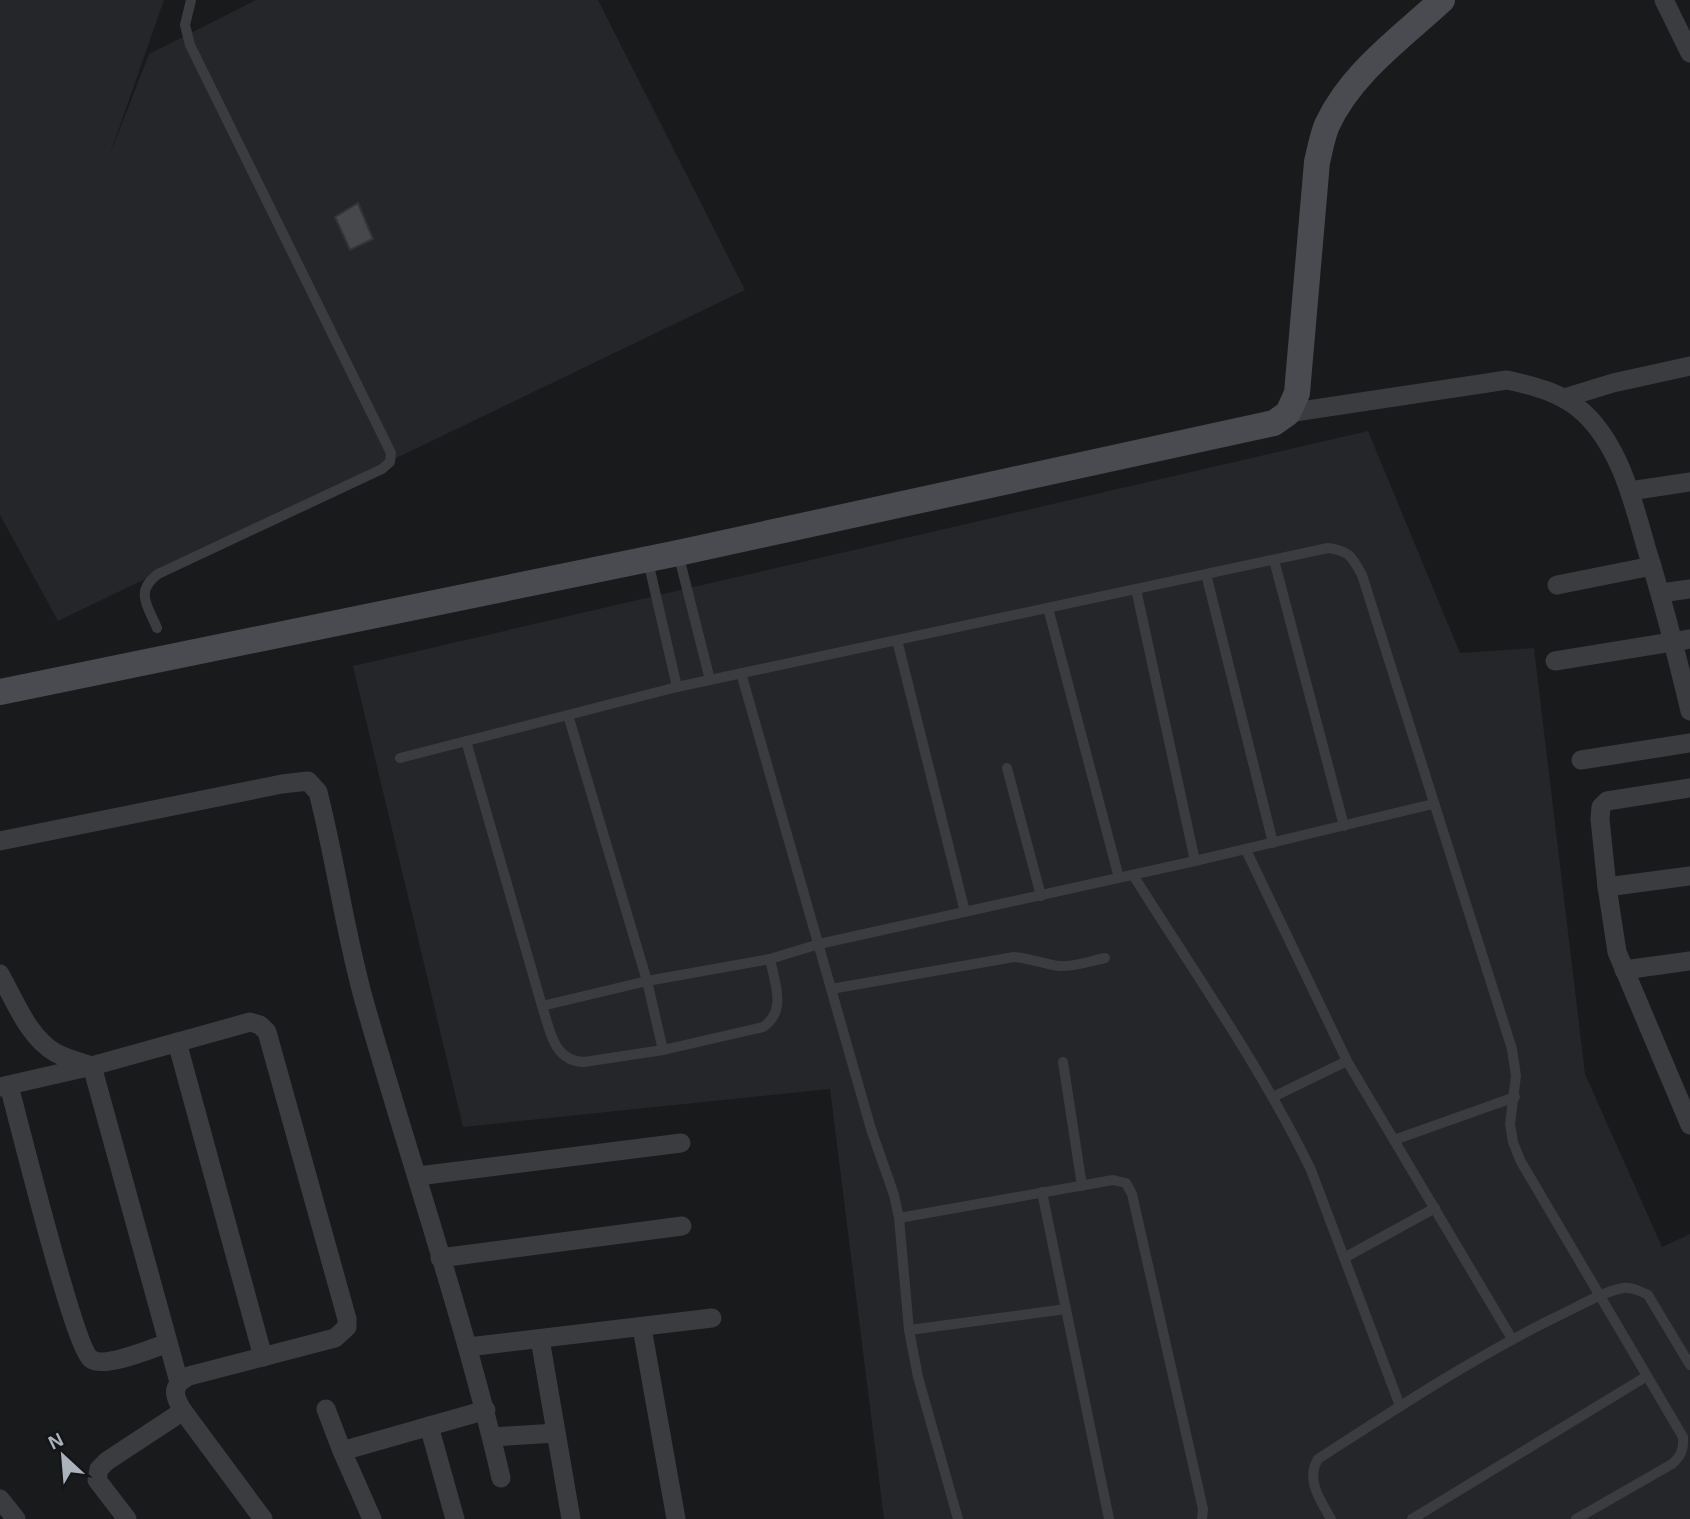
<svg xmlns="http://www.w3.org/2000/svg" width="1690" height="1519" font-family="Helvetica,sans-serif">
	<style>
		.built { fill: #252629 }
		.building { fill: #46484c; stroke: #343437; stroke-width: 2 }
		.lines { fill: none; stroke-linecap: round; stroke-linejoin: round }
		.lane { stroke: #3b3c40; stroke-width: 10 }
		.street { stroke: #3b3c40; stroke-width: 19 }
		.secondary { stroke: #494b50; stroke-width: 26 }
	</style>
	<rect width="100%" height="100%" fill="#191a1c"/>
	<g class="built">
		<path d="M 0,0 L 164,0 L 109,157 L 149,54 L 256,0 L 598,0 L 745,290 L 58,621 L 0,515 Z"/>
		<path d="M 1368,431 L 1460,653 L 1534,648 L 1585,1074 L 1662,1247 L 1690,1234 L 1690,1519 L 884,1519 L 830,1089 L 463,1127 L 353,666 Z"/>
	</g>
	<path class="building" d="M 358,203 L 373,239 L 350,250 L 335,217 Z"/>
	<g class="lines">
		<g class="lane">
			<path d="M 678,553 L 710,680"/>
			<path d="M 1274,560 L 1344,826"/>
			<path d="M 648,561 L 677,687"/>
			<path d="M 1206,574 L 1273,843"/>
			<path d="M 1136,589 L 1195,861"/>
			<path d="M 1048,608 L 1119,878"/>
			<path d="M 157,628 C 148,606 134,592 158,574 L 382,469 L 390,462 L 391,453 L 190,45 L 185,25 L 191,0"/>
			<path d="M 897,640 L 965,912"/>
			<path d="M 741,673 L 871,1129 L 894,1195 L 899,1218 L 909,1330 L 918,1377 L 958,1519"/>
			<path d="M 568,715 L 647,981 L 663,1050"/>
			<path d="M 466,741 L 542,1006 C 550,1030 553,1061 584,1062 L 663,1050 L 763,1027 C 787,1011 775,984 770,959"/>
			<path d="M 400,758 L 677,687 L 1328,548 C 1350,551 1352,557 1362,575 L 1512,1049 L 1516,1076 L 1510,1124 L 1513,1142 L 1520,1160 L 1683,1437 C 1684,1450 1681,1456 1672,1464 L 1576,1519"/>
			<path d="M 1007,768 L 1041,896"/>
			<path d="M 1246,850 L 1347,1061 L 1512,1339"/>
			<path d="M 1133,875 C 1194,972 1261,1067 1311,1170 L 1400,1406"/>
			<path d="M 831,989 L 1014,957 C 1030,958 1043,964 1059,966 C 1074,967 1091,961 1105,958"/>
			<path d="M 542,1006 L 647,981 L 770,959 L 819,944 L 1195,861 L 1433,804"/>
			<path d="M 1063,1062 L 1082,1186"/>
			<path d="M 1273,1097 L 1347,1061"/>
			<path d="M 1394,1140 L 1515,1097"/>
			<path d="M 1042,1192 L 1109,1519"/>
			<path d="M 899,1218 L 1113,1180 L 1126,1183 L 1132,1194 L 1203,1509 L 1202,1519"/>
			<path d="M 1344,1258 L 1435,1208"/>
			<path d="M 909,1330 L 1066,1309"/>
			<path d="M 1331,1519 C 1321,1501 1305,1480 1318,1459 C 1394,1410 1471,1359 1554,1318 C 1576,1308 1599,1293 1623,1288 C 1632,1287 1640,1291 1648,1295 L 1690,1365"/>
			<path d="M 1412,1519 L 1647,1376"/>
		</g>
		<g class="street">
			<path d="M 1664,0 L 1690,53"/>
			<path d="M 1564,398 L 1613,383 L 1690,366"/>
			<path d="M 1288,413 L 1507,380 C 1535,386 1563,393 1584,413 C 1620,447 1633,501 1646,547 C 1663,601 1677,656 1690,711"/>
			<path d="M 1630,491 L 1690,482"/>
			<path d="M 1557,585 L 1652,566"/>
			<path d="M 1661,593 L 1690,589"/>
			<path d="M 1555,661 L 1690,639"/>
			<path d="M 1581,760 L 1690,743"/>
			<path d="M 1690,788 L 1607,801 L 1601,807 L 1600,819 L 1607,887 L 1617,952 L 1690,1125"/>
			<path d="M 0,841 L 282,784 L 308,781 L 318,792 C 336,862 345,934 365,1004 C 410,1162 464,1318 501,1478"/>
			<path d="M 1607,887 L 1690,876"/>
			<path d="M 1624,970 L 1690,961"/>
			<path d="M 0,974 C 15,1001 28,1037 56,1053 C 67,1059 81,1062 92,1066 L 179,1382"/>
			<path d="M 177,1042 L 263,1357"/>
			<path d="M 9,1086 C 19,1122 74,1347 91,1359 C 104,1369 153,1348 168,1343"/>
			<path d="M 0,1087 L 92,1066 L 250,1022 L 260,1025 L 267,1032 L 347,1319 L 347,1327 L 335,1338 L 189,1376 C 171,1386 173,1395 183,1411 L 263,1519"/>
			<path d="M 418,1176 L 681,1143"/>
			<path d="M 440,1258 L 682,1226"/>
			<path d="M 642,1328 L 676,1519"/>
			<path d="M 540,1339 L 571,1519"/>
			<path d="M 468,1347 L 712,1318"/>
			<path d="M 326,1409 L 342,1451 L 372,1519"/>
			<path d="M 429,1426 L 455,1519"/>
			<path d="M 492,1437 L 556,1433"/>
			<path d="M 342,1451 L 486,1410"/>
			<path d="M 0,1499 L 16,1519"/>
			<path d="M 127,1519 L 97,1480 L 99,1469 L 107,1461 L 183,1411"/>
		</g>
		<path class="secondary" d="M 0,692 L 678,553 L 1274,423 L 1288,413 L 1297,393 L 1317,162 C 1320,150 1322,137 1327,125 C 1351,73 1401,38 1442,0"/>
	</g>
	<g transform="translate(63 1456) rotate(334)" stroke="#141517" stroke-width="5" paint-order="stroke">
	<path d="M0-5L12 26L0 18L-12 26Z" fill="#acb2bb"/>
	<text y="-10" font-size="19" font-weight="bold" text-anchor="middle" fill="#acb2bb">N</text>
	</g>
</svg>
